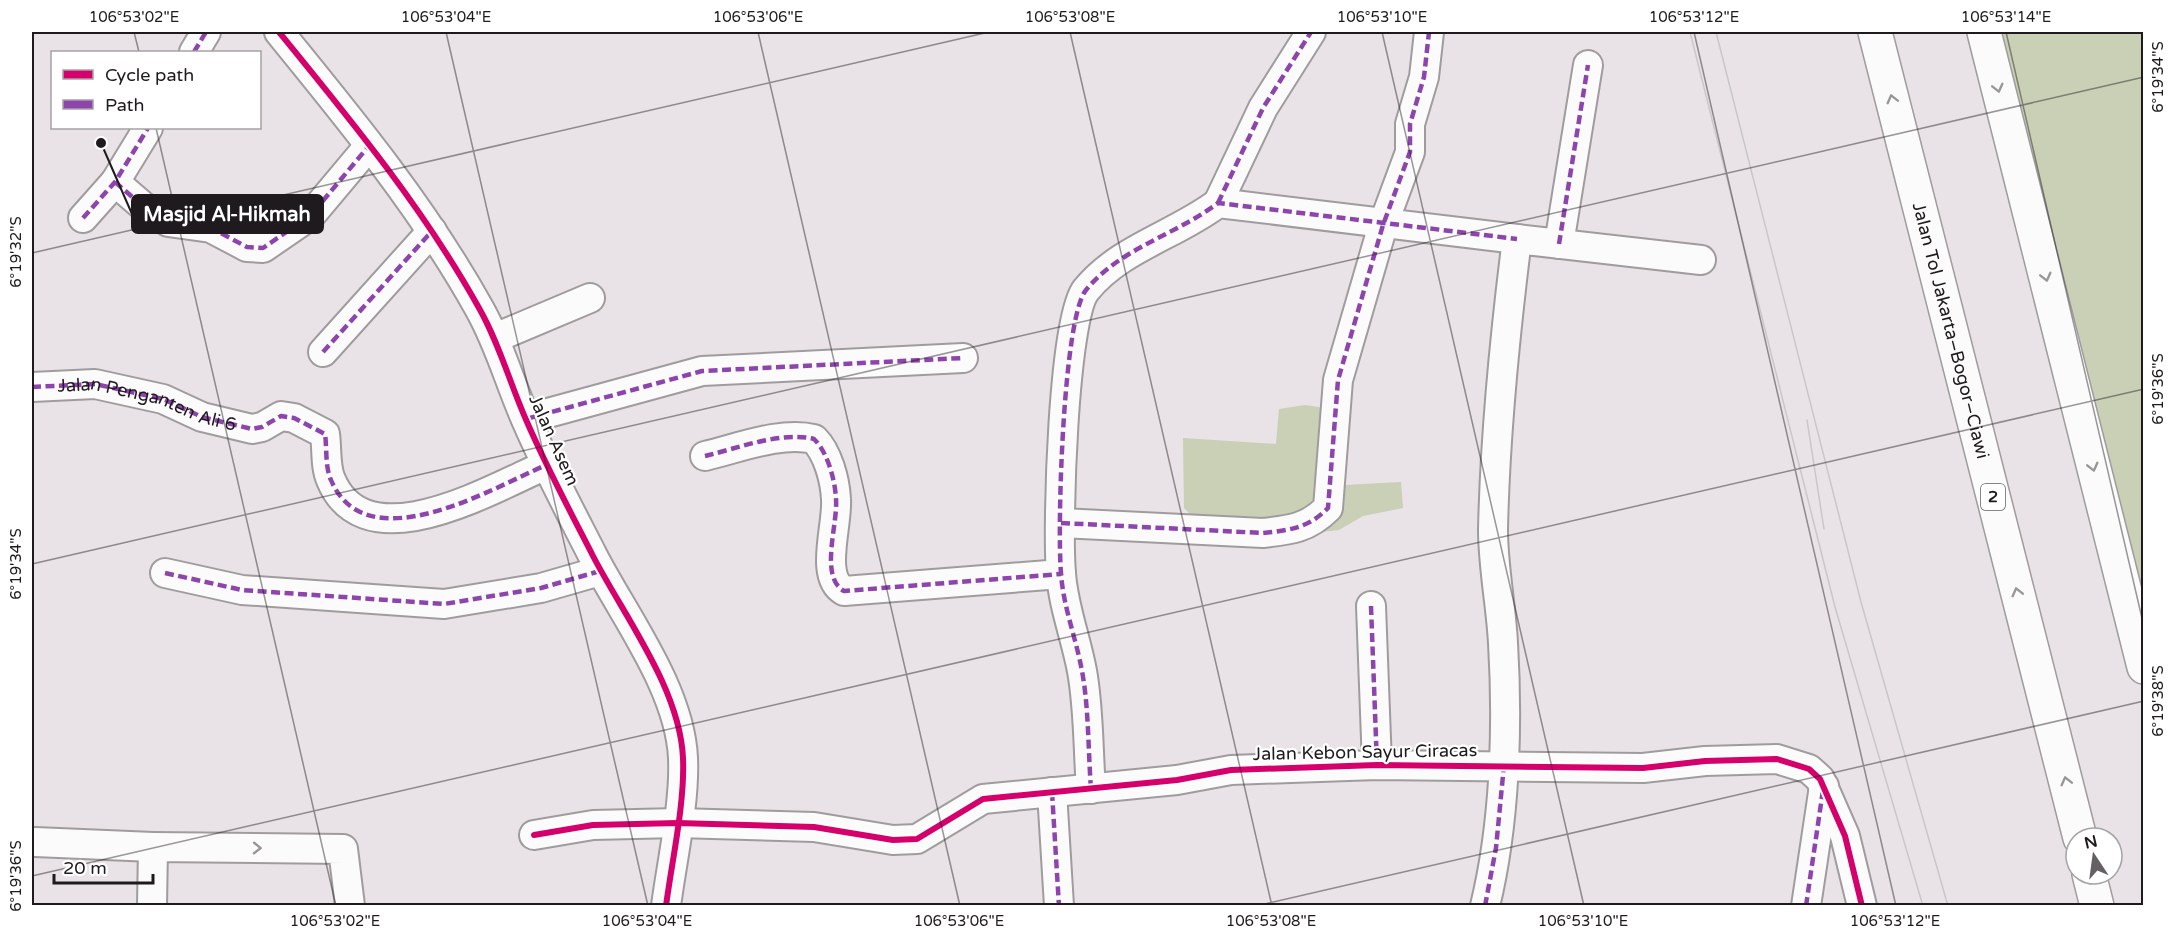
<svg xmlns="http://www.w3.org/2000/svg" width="2175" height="937" font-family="'Varela Round',sans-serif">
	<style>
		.green { fill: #c9d0b6 }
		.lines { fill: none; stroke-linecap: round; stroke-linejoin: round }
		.minor-casing { stroke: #a09c9e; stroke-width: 32 }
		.motorway-casing { stroke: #a09c9e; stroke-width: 36 }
		.minor { stroke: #fcfbfb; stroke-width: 28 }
		.motorway { stroke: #fcfbfb; stroke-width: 33 }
		.tram { stroke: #c9c7c8; stroke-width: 1.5 }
		.quiet { stroke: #8e44ad; stroke-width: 4.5; stroke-dasharray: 9 4.5; stroke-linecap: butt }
		.cycleway-casing { stroke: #fff; stroke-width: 10 }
		.cycleway { stroke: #d6006c; stroke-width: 6 }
		.oneway { stroke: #989697 }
		.ticks { fill: none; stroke: #1e1a1d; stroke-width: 1.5; stroke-opacity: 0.45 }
		.labels { text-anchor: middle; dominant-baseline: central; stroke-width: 4.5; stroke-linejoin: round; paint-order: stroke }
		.shield { fill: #fff; stroke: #625f61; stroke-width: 1.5 }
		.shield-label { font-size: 16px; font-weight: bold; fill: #1e1a1d }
		.street-label { font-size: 18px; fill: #1e1a1d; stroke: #fff }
		.leader { fill: none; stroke: #1e1a1d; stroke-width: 2 }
		.callout-dot { fill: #1e1a1d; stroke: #fff; stroke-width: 2 }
		.callout { fill: #1e1a1d; stroke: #1e1a1d; stroke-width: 2 }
		.callout-label { font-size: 20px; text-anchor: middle; font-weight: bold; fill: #fff }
		.neatline { fill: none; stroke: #1e1a1d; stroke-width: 2 }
		.ticks-label { font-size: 15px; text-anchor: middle; fill: #1e1a1d }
	</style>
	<rect width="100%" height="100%" fill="#e9e2e6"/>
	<g class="green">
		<path d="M 1984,32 L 2143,32 L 2143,667 Z"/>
		<path d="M 1305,405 L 1319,407 L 1331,415 L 1344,485 L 1401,482 L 1403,508 L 1363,516 L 1339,530 L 1274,537 L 1196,520 L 1184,508 L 1183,438 L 1276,444 L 1279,409 Z"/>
	</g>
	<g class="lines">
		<defs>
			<g id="minor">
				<path d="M 279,32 C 350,119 424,209 479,308 C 500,345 510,384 527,422 C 547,468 570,511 593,556 C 624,616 680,689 683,758 C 685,803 672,860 666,906"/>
				<path d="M 194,52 L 206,32"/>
				<path d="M 115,182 L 144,207 L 168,222 L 211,228 L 247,247 L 263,248 L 311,215 L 368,147"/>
				<path d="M 1218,203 L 1263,108 L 1311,32"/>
				<path d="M 83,218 L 115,182 L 148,128"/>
				<path d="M 1559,244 L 1588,65"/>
				<path d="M 495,338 L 590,298"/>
				<path d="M 323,352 L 432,231"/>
				<path id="s1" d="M 32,387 L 95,384 L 163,399 L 202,417 L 252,429 L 262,427 L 281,416 L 294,418 L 325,434 C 327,448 325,467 331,480 C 366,563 491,489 546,465"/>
				<path d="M 526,419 L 702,371 L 963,358"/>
				<path d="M 705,456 C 739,448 781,431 814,439 C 828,453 835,480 836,499 C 838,525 819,577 844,591 L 1061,574"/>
				<path d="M 1061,523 L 1263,533 C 1291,530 1308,528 1328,508 L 1338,380 L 1383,225 L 1410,152 L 1410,124 L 1424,77 L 1429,32"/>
				<path d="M 165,573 L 242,590 L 444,604 L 541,588 L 600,571"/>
				<path d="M 1371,606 L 1377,765"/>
				<path d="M 1091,789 C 1088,750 1089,709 1082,671 C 1076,638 1063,606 1061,573 C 1057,529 1063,318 1086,290 C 1120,248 1176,235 1218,203 L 1517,239"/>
				<path d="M 1052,792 L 1059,906"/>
				<path d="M 534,835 L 593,825 L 678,823 L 814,827 L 893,840 L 917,839 L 983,799 L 1177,780 L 1231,770 L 1377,765 L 1643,768 L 1705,761 L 1777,759 L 1809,769 L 1820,779 L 1845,836 L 1862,906"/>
				<path d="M 35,842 L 153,847"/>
				<path d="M 152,906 L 153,847 L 343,849 L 350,906"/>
				<path d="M 1485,906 C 1505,824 1508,727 1503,643 C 1501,605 1493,567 1493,530 C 1495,435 1505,334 1517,239 L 1701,260"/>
				<path d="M 1806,906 L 1824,786"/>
			</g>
			<g id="motorway">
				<path id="s2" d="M 1875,32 L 2080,838"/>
				<path d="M 1984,32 L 2144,667"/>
				<path d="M 2089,874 L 2097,906"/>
			</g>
		</defs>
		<use href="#minor" class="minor-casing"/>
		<use href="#motorway" class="motorway-casing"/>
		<use href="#minor" class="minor"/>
		<use href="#motorway" class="motorway"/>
		<g class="tram">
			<path d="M 1690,32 L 1835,607 L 1923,906"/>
			<path d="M 1716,32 L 1861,602 L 1948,906"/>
			<path d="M 1807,420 L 1824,529"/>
		</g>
		<g class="quiet">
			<path d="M 194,52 L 206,32"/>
			<path d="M 115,182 L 144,207 L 168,222 L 211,228 L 247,247 L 263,248 L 311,215 L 368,147"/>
			<path d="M 1218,203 L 1263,108 L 1311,32"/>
			<path d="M 83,218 L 115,182 L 148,128"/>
			<path d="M 1559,244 L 1588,65"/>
			<path d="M 323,352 L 432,231"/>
			<path d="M 32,387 L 95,384 L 163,399 L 202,417 L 252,429 L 262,427 L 281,416 L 294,418 L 325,434 C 327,448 325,467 331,480 C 366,563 491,489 546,465"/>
			<path d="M 526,419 L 702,371 L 963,358"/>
			<path d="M 705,456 C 739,448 781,431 814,439 C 828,453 835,480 836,499 C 838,525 819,577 844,591 L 1061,574"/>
			<path d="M 1061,523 L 1263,533 C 1291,530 1308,528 1328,508 L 1338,380 L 1383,225 L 1410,152 L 1410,124 L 1424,77 L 1429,32"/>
			<path d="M 165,573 L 242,590 L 444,604 L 541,588 L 600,571"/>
			<path d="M 1371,606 L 1377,765"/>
			<path d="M 1091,789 C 1088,750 1089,709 1082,671 C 1076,638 1063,606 1061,573 C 1057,529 1063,318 1086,290 C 1120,248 1176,235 1218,203 L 1517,239"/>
			<path d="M 1052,792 L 1059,906"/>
			<path d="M 1485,906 L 1496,848 L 1504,765"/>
			<path d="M 1806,906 L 1823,790"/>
		</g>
		<defs>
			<g id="cycleway">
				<path d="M 279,32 C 350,119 424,209 479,308 C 500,345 510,384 527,422 C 547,468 570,511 593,556 C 624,616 680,689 683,758 C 685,803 672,860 666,906"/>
				<path d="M 534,835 L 593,825 L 678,823 L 814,827 L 893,840 L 917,839 L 983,799 L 1177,780 L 1231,770 L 1377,765 L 1643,768 L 1705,761 L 1777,759 L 1809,769 L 1820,779 L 1845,836 L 1862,906"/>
			</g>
		</defs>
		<use href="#cycleway" class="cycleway-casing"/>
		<use href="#cycleway" class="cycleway"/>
	</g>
	<defs><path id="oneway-chevron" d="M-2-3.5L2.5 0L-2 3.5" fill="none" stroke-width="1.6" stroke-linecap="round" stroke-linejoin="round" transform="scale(1.5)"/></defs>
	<g class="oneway">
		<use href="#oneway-chevron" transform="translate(1998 88) rotate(76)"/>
		<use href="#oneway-chevron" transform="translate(1892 99) rotate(-104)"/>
		<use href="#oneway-chevron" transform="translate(2046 277) rotate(76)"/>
		<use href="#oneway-chevron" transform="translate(2093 467) rotate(76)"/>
		<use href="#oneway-chevron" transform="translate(2017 592) rotate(-104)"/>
		<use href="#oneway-chevron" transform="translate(2066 781) rotate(-104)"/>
		<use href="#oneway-chevron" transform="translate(257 848) rotate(1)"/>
	</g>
	<path class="ticks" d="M 134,32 L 139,52M 446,32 L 648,906M 758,32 L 960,906M 1070,32 L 1272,906M 1382,32 L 1584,906M 1694,32 L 1896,906M 2006,32 L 2144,627M 156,128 L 336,906M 32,253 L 989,32M 32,564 L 2144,77M 32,876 L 2144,389M 1256,906 L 2144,701"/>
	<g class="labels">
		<rect class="shield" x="1981" y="484" width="24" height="26" rx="4.5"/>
		<g class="shield-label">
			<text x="1993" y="497">2</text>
		</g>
		<g class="street-label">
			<text stroke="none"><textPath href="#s2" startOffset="308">Jalan Tol Jakarta–Bogor–Ciawi</textPath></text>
			<text stroke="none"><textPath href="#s1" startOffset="118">Jalan Penganten Ali 6</textPath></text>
			<text transform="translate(554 440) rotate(66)">Jalan Asem</text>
			<text transform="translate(1365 752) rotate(-1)">Jalan Kebon Sayur Ciracas</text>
		</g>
	</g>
	<path class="leader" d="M101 143L132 214"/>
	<circle class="callout-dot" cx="101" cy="143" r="6"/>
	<rect class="callout" x="132" y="195" width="191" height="38" rx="6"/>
	<g class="callout-label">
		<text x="227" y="221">Masjid Al-Hikmah</text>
	</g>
	<rect width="2175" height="937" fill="none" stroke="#ffffff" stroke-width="66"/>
	<rect x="51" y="51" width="210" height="78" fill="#ffffff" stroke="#a5a3a5" stroke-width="1.5"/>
	<rect x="63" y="70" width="30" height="9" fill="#d6006c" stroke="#a5a3a5" stroke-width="1.5"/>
	<text x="105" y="81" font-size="18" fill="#1e1a1d">Cycle path</text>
	<rect x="63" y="100" width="30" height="9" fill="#8e44ad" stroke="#a5a3a5" stroke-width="1.5"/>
	<text x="105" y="111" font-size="18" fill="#1e1a1d">Path</text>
	<g transform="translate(2094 856) rotate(347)"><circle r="28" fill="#ffffff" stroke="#a5a3a5" stroke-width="1.5"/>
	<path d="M0-4.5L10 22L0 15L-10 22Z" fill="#656063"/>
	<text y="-9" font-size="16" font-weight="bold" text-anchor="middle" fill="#1e1a1d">N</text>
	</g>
	<path d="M54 874v9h99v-9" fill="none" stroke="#1e1a1d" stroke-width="3"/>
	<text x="63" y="874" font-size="18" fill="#1e1a1d" stroke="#ffffff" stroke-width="4.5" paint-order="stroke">20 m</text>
	<rect x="33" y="33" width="2109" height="871" class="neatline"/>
	<g class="ticks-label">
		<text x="134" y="22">106°53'02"E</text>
		<text x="446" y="22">106°53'04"E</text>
		<text x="758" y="22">106°53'06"E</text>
		<text x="1070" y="22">106°53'08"E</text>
		<text x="1382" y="22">106°53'10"E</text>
		<text x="1694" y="22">106°53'12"E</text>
		<text x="2006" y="22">106°53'14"E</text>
		<text transform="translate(2158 77) rotate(-90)" y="5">6°19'34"S</text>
		<text transform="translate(16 252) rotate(-90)" y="5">6°19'32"S</text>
		<text transform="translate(2158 389) rotate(-90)" y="5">6°19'36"S</text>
		<text transform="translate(16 564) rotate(-90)" y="5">6°19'34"S</text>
		<text transform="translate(2158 701) rotate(-90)" y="5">6°19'38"S</text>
		<text transform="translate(16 876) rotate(-90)" y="5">6°19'36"S</text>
		<text x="335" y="926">106°53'02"E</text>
		<text x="647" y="926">106°53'04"E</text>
		<text x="959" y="926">106°53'06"E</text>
		<text x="1271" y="926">106°53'08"E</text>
		<text x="1583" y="926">106°53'10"E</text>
		<text x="1895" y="926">106°53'12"E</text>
	</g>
</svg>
